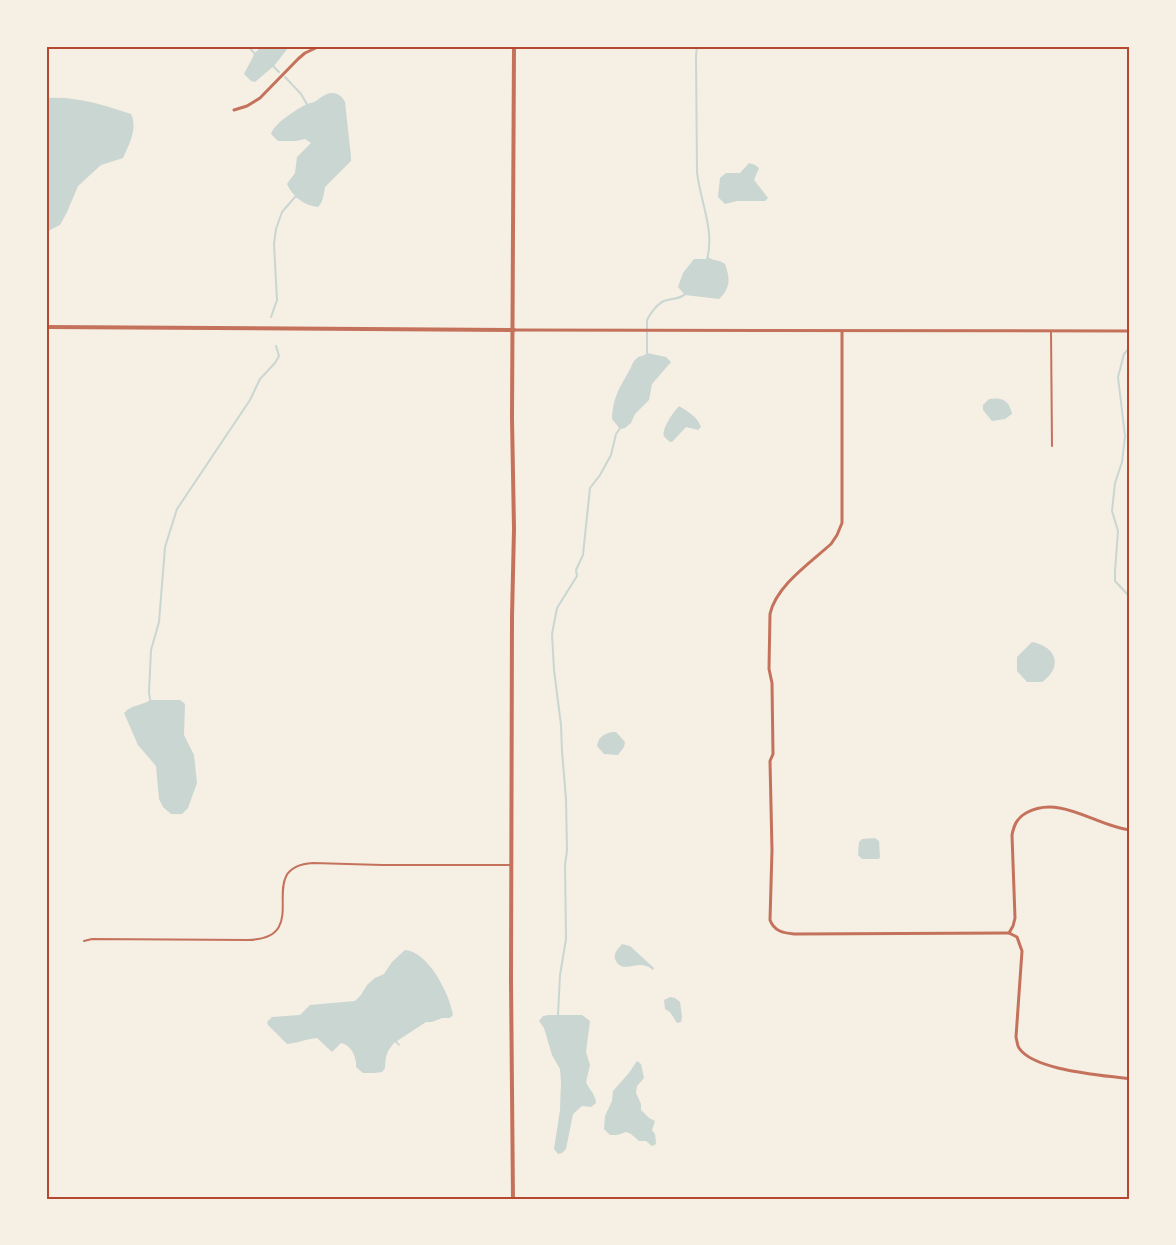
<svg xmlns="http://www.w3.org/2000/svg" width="1176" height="1245" font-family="Literata,serif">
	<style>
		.water { fill: #c9d6d2 }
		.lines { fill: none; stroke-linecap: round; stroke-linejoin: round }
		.stream { stroke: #c9d6d2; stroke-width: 2 }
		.service { stroke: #c5725c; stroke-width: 2 }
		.minor { stroke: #c5725c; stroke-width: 3 }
		.tertiary { stroke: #c5725c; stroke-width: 4 }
		.neatline { fill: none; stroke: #b5482f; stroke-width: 2 }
	</style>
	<rect width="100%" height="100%" fill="#f6efe4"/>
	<g class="water">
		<path d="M 262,46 L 288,46 L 288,48 L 274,66 L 255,82 L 251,81 L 244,74 L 255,53 Z"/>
		<path d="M 331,93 C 338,93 342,96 345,102 L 351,157 L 351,161 L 325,187 C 324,193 323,203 318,207 C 305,206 293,197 287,184 L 295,173 L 297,157 L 311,143 L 305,139 L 296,141 L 278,141 L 271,134 C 275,123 294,111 305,105 C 309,103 313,103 316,101 C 321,97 325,94 331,93 Z"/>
		<path d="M 46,98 C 77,96 103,105 131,114 C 138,128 129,145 123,158 L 101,165 L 78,186 L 67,212 L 60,225 L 46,232 Z"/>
		<path d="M 749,163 L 755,165 L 759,168 L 754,180 L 768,198 L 765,201 L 737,201 L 725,204 L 718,197 L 720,178 L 726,173 L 740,173 Z"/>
		<path d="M 708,257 C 713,261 720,260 725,264 C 730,278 731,288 719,299 L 685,295 L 678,287 L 683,273 L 694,259 L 706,259 Z"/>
		<path d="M 647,353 L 666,357 L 671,362 L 652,384 L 649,400 L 635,414 L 631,423 L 625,428 L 620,429 L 612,419 C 613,397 619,389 629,371 C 632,366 632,362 637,358 C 641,355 643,357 647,353 Z"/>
		<path d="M 989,399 C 1002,397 1009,400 1012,414 L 1005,419 L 992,421 L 983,410 L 983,405 Z"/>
		<path d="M 679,406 C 687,411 698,417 701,427 L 698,430 L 686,427 L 672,442 L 670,442 C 669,441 664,437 664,436 C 661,429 675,410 679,406 Z"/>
		<path d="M 1032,642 C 1057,647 1063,667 1042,682 L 1027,682 L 1017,671 L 1017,657 Z"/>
		<path d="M 150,700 L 180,700 L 185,704 L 184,735 L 194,755 L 197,783 L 188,808 L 182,814 L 171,814 L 163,807 L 159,799 L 156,766 L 138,745 L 124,713 C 133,704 141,706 150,700 Z"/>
		<path d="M 612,732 L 616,732 L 625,742 L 624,747 L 618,755 L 604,754 L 597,746 C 598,738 603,734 612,732 Z"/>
		<path d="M 875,838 L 879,841 L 880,858 L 878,859 L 862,859 L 858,855 L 859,842 L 862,839 Z"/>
		<path d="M 622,944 L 630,946 L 654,968 L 653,970 C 651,969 649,966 646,966 C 637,962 622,973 616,961 C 612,954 618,949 622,944 Z"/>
		<path d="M 405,950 C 429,952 450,995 453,1015 L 450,1018 L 442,1018 L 432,1022 L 426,1022 L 397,1041 L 400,1045 L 399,1046 L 395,1042 C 386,1052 386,1055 385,1068 L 382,1072 L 375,1073 L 363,1073 L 356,1067 C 357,1057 351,1045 341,1043 L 332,1052 L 317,1038 C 306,1039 298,1043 287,1044 L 268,1025 L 267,1022 L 272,1017 L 300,1015 L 310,1005 L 355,1001 L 361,995 L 367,985 L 375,978 L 384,974 L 392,962 Z"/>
		<path d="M 670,997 L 675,998 L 680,1002 L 682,1017 L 681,1022 L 677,1023 L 670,1012 L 665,1009 L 664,1000 Z"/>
		<path d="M 549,1015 L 582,1015 L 590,1021 L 586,1052 L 590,1065 L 586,1082 C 589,1090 595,1093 596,1103 L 591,1107 L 582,1106 L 573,1114 L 566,1149 L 562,1153 L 558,1154 L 554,1149 L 560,1110 L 561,1082 L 560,1069 L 552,1055 L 544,1028 L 539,1021 L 543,1016 Z"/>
		<path d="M 637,1061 L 641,1064 L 644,1078 L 637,1086 L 636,1093 L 641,1104 L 641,1110 L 649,1118 L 655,1121 L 652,1130 L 655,1134 L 656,1144 L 652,1146 L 646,1141 L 639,1141 C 622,1125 628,1136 610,1135 L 604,1129 L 605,1116 L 612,1101 L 613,1091 L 629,1073 Z"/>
	</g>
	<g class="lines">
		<g class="stream">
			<path d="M 248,46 L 255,54"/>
			<path d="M 697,46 L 696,56 L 697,172 C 700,201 715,230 707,259"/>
			<path d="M 272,65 L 279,72"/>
			<path d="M 285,77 L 301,94 L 308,106"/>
			<path d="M 271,317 L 277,300 L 274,244 L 276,229 L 282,212 L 295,197 L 297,197"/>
			<path d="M 1130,347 L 1124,354 L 1118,377 L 1125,436 L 1122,462 L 1115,483 L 1112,511 L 1118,531 L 1115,571 L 1115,581 L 1130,597"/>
			<path d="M 647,354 L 647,320 C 650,314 657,304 664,301 C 672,298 680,300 686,293"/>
			<path d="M 150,700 L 149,692 L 151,650 L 159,622 L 165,547 L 177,509 L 250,400 L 260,379 L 275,363 L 279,356 L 276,346"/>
			<path d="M 558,1015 L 560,975 L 566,939 L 565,865 L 567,850 L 566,799 L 562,751 L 561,725 L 554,670 L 552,634 L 557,608 L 577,576 L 576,570 L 583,555 L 584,545 L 590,488 L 600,475 L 611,455 L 616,434 L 621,427"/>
		</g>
		<g class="service">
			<path d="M 1051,331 L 1052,446"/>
			<path d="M 84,941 L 92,939 L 248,940 C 317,938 250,867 313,863 L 382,865 L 511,865"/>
		</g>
		<g class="minor">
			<path d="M 496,46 L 514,47"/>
			<path d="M 234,110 L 247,106 L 260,98 L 298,59 L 305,53 L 320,46"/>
			<path d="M 514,330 L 1130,331"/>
			<path d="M 842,331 L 842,523 L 837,535 L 831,544 C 810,563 776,586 770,614 L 769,669 L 772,683 L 773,754 L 770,761 L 772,850 L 770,920 C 774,931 783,933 794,934 L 1009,933"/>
			<path d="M 1130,830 C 1096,826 1060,794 1026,813 C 1017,818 1014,825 1012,835 L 1015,918 L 1013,926 L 1009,933 L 1017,937 L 1022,951 L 1016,1037 C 1017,1040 1017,1045 1019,1048 C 1034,1071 1104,1075 1130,1079"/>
		</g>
		<g class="tertiary">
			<path d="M 46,327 L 514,330"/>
			<path d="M 513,1199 L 511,980 L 512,617 L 514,529 L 512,418 L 514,46"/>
		</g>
	</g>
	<rect width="1176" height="1245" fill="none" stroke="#f6efe4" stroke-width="95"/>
	<rect x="48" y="48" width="1080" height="1150" class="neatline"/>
</svg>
